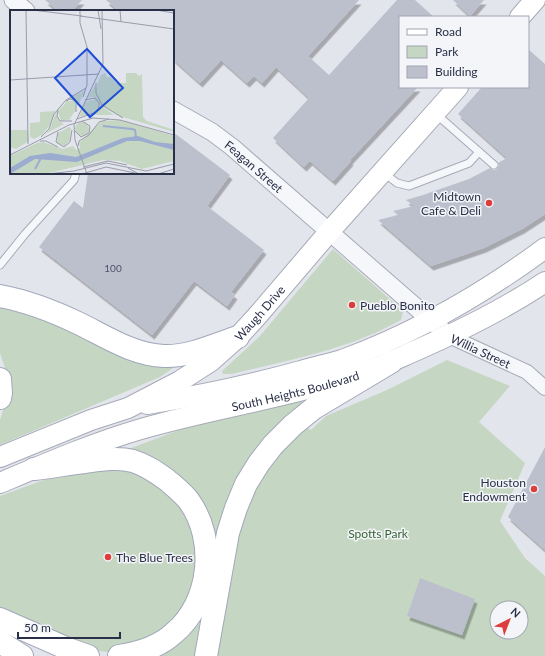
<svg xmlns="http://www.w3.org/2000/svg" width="545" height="656" font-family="Lato,sans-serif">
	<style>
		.green { fill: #c5d7c3; fill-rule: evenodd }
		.building { fill: #bcc0cd; filter: url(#shadow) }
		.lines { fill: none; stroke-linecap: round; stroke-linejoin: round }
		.service-casing { stroke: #a7abb7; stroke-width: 9 }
		.minor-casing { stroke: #a7abb7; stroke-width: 16 }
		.tertiary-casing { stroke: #a7abb7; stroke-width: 19 }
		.secondary-casing { stroke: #a7abb7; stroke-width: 22 }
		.primary-casing { stroke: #a1a7ba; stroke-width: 24 }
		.service { stroke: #f6f7fa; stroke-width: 7 }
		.minor { stroke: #f6f7fa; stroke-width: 14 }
		.tertiary { stroke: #f6f7fa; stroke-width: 17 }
		.secondary { stroke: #fff; stroke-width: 20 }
		.primary { stroke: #fff; stroke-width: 22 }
		.poi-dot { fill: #dd3d3d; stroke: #f3f5f9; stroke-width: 1.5 }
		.labels { text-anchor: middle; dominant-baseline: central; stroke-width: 3; stroke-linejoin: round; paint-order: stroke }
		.number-label { font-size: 10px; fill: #4e5368 }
		.street-label { font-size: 12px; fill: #292f47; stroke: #f3f5f9 }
		.poi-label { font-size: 12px; fill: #292f47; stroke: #f3f5f9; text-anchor: end }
		.park-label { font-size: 12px; fill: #366434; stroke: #f3f5f9 }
		.inset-river { fill: none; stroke: #9bacd0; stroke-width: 2 }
		.inset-road { fill: none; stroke: #999caa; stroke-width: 1 }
		.view { fill: #1d4ed8; fill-opacity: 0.15; stroke: #1d4ed8; stroke-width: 2 }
		.inset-edge { fill: none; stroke: #292f47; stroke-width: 2 }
	</style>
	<defs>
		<filter id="shadow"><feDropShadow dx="2.5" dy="4.5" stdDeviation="0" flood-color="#0004"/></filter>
	</defs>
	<rect width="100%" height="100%" fill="#e3e5ec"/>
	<g class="green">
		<path d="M 333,249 L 392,301 L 403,312 L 401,320 C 350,349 289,360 232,374 L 223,374 L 222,371 L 259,337 Z"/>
		<path d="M 0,302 L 176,366 L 160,377 L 0,445 L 0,420 L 5,404 L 7,386 L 5,368 L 0,353 Z"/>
		<path d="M 447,360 L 510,386 L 479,422 L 525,463 L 500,521 L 525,558 L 545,576 L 545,656 L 213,656 L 239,522 L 258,476 L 303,425 L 311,430 L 326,416 L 387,390 ZM 497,608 L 521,608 L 521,632 L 497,632 Z"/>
		<path d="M 300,401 L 303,402 L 304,404 L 265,443 L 200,656 L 145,656 L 183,631 L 210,534 L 126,450 L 187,427 Z"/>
		<path d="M 120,464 L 178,495 L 200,541 L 194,593 L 165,631 L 119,651 L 105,652 L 94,650 L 0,611 L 0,496 L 76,468 Z"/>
	</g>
	<g class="building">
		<path d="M 45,0 L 82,0 L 72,11 L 58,11 Z"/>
		<path d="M 106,0 L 359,0 L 308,56 L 329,75 L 397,0 L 415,0 L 434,17 L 400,17 L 400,87 L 418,87 L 350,160 L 351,161 L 333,181 L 310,161 L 304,167 L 273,138 L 309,98 L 276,67 L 262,83 L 254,76 L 247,83 L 221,60 L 200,83 L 173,59 L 173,11 L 119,11 Z"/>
		<path d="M 453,0 L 484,0 L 470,16 Z"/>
		<path d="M 528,49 L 545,64 L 545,214 L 522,229 L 484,248 L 431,266 L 378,220 L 398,215 L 393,211 L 414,206 L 406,200 L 423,195 L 469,179 L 490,168 L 493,170 L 496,170 L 499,166 L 498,163 L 507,158 L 458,114 L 482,87 L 528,87 Z"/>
		<path d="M 173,132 L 230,175 L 207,206 L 264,250 L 231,292 L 235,295 L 227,306 L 194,281 L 152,335 L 39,247 L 74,201 L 83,208 L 88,173 L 173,173 Z"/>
		<path d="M 545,447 L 545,550 L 508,517 Z"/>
		<path d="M 420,578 L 475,599 L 462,635 L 407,616 Z"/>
	</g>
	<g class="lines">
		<defs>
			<g id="service">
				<path d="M 436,114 L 494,165"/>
				<path d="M 384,173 L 397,183 L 409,186 L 469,163 L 479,152"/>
				<path d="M 0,265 L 25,234 L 74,180 L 76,173"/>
			</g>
			<g id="minor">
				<path id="s1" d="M 449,336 L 527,372 L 545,388"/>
			</g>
			<g id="tertiary">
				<path d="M 13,0 L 26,11"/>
				<path id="s2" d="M 173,110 L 212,132 L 232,147 L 449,336"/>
			</g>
			<g id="secondary">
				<path d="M 520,17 L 535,0"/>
				<path d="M 147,404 C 199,396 250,385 301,371 C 314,367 329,364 342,360 C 415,333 483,294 545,248"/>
				<path id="s3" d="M 0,457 L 91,420 L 128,408 L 180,381 L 211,361 L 238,337 L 258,315 L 329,232 L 458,87"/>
				<path id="s4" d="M 0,483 C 47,463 93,443 141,429 C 209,409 279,399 347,378 C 371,371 394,360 417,350 C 462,330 505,309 545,282"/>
			</g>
			<g id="primary">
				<path d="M 0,296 C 27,301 53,311 78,323 C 105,336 133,355 164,356 C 189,357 214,345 238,337"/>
				<path d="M 0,379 L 1,393 L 0,398"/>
				<path d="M 34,469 C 51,467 68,464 85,462 C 100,460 117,457 133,461 C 146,465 156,472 167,480 C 174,486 183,493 189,501 C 217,540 211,602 174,633 C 159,647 139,653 119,656"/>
				<path d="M 0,619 L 68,649 L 88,656"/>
				<path d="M 0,642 L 22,656"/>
				<path d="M 206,656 L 228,533 L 236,508 L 246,484 L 259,463 L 273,445 L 293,425 L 314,408 L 391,362"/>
			</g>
		</defs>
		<use href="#service" class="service-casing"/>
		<use href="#minor" class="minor-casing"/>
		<use href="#tertiary" class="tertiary-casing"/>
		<use href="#secondary" class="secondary-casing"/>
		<use href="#primary" class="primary-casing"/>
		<use href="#service" class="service"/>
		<use href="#minor" class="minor"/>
		<use href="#tertiary" class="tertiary"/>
		<use href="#secondary" class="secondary"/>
		<use href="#primary" class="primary"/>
	</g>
	<g class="poi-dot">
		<circle cx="489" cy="203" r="4"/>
		<circle cx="352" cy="305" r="4"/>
		<circle cx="534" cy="489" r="4"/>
		<circle cx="108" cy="557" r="4"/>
	</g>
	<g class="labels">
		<g class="number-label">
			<text x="113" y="268">100</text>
		</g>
		<g class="street-label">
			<text stroke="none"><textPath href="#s2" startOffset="99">Feagan Street</textPath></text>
			<text stroke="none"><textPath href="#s3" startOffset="301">Waugh Drive</textPath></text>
			<text stroke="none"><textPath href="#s1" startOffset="35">Willia Street</textPath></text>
			<text stroke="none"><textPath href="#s4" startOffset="310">South Heights Boulevard</textPath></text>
		</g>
		<g class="poi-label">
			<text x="481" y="196">Midtown<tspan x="481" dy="14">Cafe &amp; Deli</tspan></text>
			<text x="360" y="305" text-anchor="start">Pueblo Bonito</text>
			<text x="526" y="482">Houston<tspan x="526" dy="14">Endowment</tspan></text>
			<text x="116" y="557" text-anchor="start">The Blue Trees</text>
		</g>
		<g class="park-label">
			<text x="378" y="533">Spotts Park</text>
		</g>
	</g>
	<g transform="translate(10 10)">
		<rect width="164" height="164" fill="#e3e5ec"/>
		<path d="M 96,63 L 96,67 L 101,67 L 106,73 L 116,73 L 116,63 L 126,63 L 129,66 L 132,64 L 133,107 L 137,111 L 164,120 L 164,122 L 109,106 L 95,98 L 87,86 L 87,75 L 91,65 ZM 85,75 L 94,98 L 104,105 L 80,105 L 90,97 L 84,87 L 77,88 ZM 75,80 L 68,96 L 64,89 L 56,90 L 46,104 L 49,111 L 54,114 L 35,124 L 40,119 L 46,102 L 56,90 ZM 86,89 L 89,97 L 86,102 L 69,107 L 75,92 ZM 57,91 L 65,91 L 66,100 L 60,108 L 62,109 L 51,111 L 48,102 ZM 45,101 L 40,115 L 32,125 L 24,129 L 20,127 L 20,113 L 30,112 L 30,102 ZM 110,110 L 164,126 L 164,151 L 132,159 L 110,151 L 93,150 L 35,164 L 0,164 L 0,146 L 27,133 L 33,132 L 53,139 L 63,136 L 66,140 L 70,138 L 69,133 L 88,114 L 93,111 ZM65 119a7 7 0 1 1 14 0a7 7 0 1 1-14 0ZM 59,117 L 61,118 L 60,130 L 55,136 L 47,133 L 48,123 ZM 0,120 L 18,120 L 19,131 L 6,139 L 0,137 Z" fill="#c5d7c3"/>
		<path d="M 128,126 L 145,132 L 164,134 L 164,140 L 130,131 L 117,131 L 67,152 L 25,149 L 0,164 L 0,158 L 20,146 L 40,143 L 66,147 L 113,128 Z" fill="#9bacd0"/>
		<path class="inset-river" d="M 93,116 L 122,119 L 125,120 L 126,127M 25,159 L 31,148"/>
		<path class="inset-road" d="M 16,0 L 18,134M 22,0 L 72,6M 70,0 L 70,13 L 77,37 L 77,75 L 73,87M 88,0 L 91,19M 110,0 L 111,12M 146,0 L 164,3M 70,6 L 164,19M 0,70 L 89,64M 86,73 L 86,83 L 92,95 L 113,108M 56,91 L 60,89 L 66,91 L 66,102M 48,100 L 47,106 L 50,111 L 62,111M 67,109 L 86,102 L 89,98 L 89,93 L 85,88 L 75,90M 65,121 L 71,127 L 79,123 L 80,116 L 72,111M 48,122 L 46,132 L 54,137 L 60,132 L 62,120M 31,127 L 39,119 L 44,104 L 56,90 L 76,78M 30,131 L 36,131 L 48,137M 68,136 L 69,131 L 79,125 L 89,112 L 99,109M 0,145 L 59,115 L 83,108 L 110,110 L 164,125M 73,157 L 98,151 L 117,155M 118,158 L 129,164M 37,164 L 64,161 L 96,153 L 136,161 L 164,154M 72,164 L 96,157 L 125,163M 77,164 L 65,130 L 64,115 L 93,54 L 92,0M 148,164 L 164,159"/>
		<path class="view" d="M 77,39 L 113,78 L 80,107 L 45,68 Z"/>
		<rect width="164" height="164" class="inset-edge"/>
	</g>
	<rect x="399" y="16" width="130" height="72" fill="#f3f5f9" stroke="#a2a6b2"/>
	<rect x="407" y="29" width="20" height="6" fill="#ffffff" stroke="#a2a6b2"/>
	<text x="435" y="36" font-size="12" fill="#292f47">Road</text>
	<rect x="407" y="46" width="20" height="12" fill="#c5d7c3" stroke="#a2a6b2"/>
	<text x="435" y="56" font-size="12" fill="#292f47">Park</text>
	<rect x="407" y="66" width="20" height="12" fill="#bcc0cd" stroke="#a2a6b2"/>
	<text x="435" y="76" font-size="12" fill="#292f47">Building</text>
	<g transform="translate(509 620) rotate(42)"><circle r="19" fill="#f3f5f9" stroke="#a2a6b2"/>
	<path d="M0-3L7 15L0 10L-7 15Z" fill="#dd3d3d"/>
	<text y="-6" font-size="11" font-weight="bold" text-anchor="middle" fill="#292f47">N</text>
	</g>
	<path d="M18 632v6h102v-6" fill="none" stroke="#292f47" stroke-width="2"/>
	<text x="24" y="632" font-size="12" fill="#292f47" stroke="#f3f5f9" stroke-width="3" paint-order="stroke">50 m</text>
</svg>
